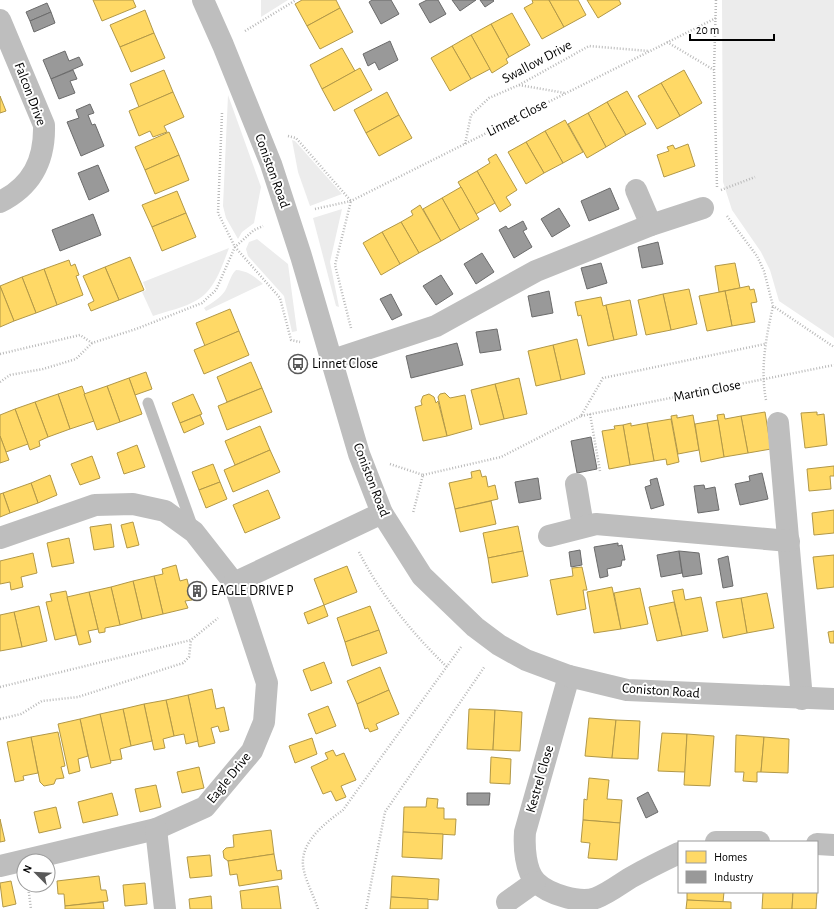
<svg xmlns="http://www.w3.org/2000/svg" width="834" height="909" font-family="'Alegreya Sans',sans-serif">
	<style>
		.green { fill: #ececec }
		.homes { fill: #ffd966; stroke: #b29847 }
		.industry { fill: #999; stroke: #6b6b6b }
		.lines { fill: none; stroke-linecap: round; stroke-linejoin: round }
		.path { stroke: #b9b9b9; stroke-width: 2.5; stroke-dasharray: 1 2; stroke-linecap: butt }
		.service { stroke: #bebebe; stroke-width: 11 }
		.minor { stroke: #bebebe; stroke-width: 22 }
		.tertiary { stroke: #bebebe; stroke-width: 22 }
		.labels { text-anchor: middle; dominant-baseline: central; stroke-width: 4; stroke-linejoin: round; paint-order: stroke }
		.street-label { font-size: 14px; fill: #000; stroke: #fff }
		.poi-label { font-size: 14px; fill: #000; stroke: #fff; text-anchor: start }
	</style>
	<rect width="100%" height="100%" fill="#fff"/>
	<g class="green">
		<path d="M 261,0 L 288,0 L 261,17 Z"/>
		<path d="M 722,0 L 834,0 L 834,338 L 779,301 L 770,270 L 761,252 L 732,210 L 723,182 Z"/>
		<path d="M 228,95 L 261,187 L 254,223 L 242,232 L 238,239 L 226,218 L 223,206 Z"/>
		<path d="M 292,140 L 295,141 L 342,194 L 310,206 L 298,172 Z"/>
		<path d="M 342,209 L 330,262 L 339,307 L 336,306 L 313,218 Z"/>
		<path d="M 257,239 L 288,264 L 297,331 L 292,332 L 284,296 L 248,256 L 246,249 L 249,242 Z"/>
		<path d="M 229,248 C 222,266 215,290 197,300 C 184,308 167,311 153,316 L 142,292 L 146,290 L 143,282 Z"/>
		<path d="M 236,270 C 248,271 254,276 263,284 L 206,311 L 204,308 C 212,303 220,298 225,291 C 229,284 230,276 236,270 Z"/>
	</g>
	<g class="homes">
		<path d="M 93,0 L 133,0 L 136,7 L 102,21 Z"/>
		<path d="M 302,0 L 336,0 L 340,8 L 307,26 L 295,4 Z"/>
		<path d="M 532,0 L 549,0 L 564,27 L 542,39 L 524,8 L 533,3 Z"/>
		<path d="M 549,0 L 578,0 L 586,15 L 564,27 Z"/>
		<path d="M 587,0 L 619,0 L 621,4 L 598,18 Z"/>
		<path d="M 340,8 L 353,32 L 320,49 L 307,26 Z"/>
		<path d="M 145,10 L 154,33 L 120,47 L 110,25 Z"/>
		<path d="M 512,13 L 530,45 L 509,57 L 491,24 Z"/>
		<path d="M 491,24 L 509,57 L 506,59 L 508,63 L 492,73 L 471,35 Z"/>
		<path d="M 154,33 L 165,58 L 131,72 L 120,47 Z"/>
		<path d="M 471,35 L 490,69 L 471,79 L 452,46 Z"/>
		<path d="M 452,46 L 471,79 L 450,91 L 431,58 Z"/>
		<path d="M 342,48 L 355,71 L 322,89 L 310,65 Z"/>
		<path d="M 360,68 L 372,90 L 334,111 L 322,89 Z"/>
		<path d="M 164,70 L 173,92 L 139,107 L 130,84 Z"/>
		<path d="M 684,70 L 702,103 L 680,116 L 661,83 Z"/>
		<path d="M 661,83 L 680,116 L 657,129 L 638,96 Z"/>
		<path d="M 627,91 L 646,124 L 626,135 L 607,102 Z"/>
		<path d="M 173,92 L 184,117 L 164,126 L 167,132 L 153,137 L 150,131 L 139,136 L 129,111 Z"/>
		<path d="M 387,92 L 399,115 L 366,133 L 354,110 Z"/>
		<path d="M 0,96 L 6,111 L 0,113 Z"/>
		<path d="M 607,102 L 626,135 L 606,147 L 588,113 Z"/>
		<path d="M 588,113 L 606,147 L 587,158 L 568,124 Z"/>
		<path d="M 399,115 L 412,138 L 379,156 L 366,133 Z"/>
		<path d="M 565,120 L 583,152 L 563,163 L 545,131 Z"/>
		<path d="M 545,131 L 563,163 L 544,173 L 526,142 Z"/>
		<path d="M 169,132 L 179,155 L 145,170 L 135,147 Z"/>
		<path d="M 526,142 L 544,173 L 526,184 L 508,152 Z"/>
		<path d="M 688,144 L 695,166 L 664,177 L 657,155 L 669,151 L 667,147 L 673,145 L 675,149 Z"/>
		<path d="M 496,154 L 517,190 L 506,197 L 511,205 L 500,212 L 477,171 L 490,163 L 488,159 Z"/>
		<path d="M 179,155 L 189,180 L 155,194 L 145,170 Z"/>
		<path d="M 477,171 L 495,203 L 476,214 L 458,182 Z"/>
		<path d="M 461,187 L 479,219 L 460,230 L 442,198 Z"/>
		<path d="M 177,191 L 186,213 L 152,227 L 142,205 Z"/>
		<path d="M 442,198 L 460,230 L 441,241 L 423,209 Z"/>
		<path d="M 420,205 L 441,241 L 419,253 L 401,222 L 413,215 L 411,211 Z"/>
		<path d="M 186,213 L 196,237 L 162,251 L 152,227 Z"/>
		<path d="M 401,222 L 419,253 L 400,264 L 382,232 Z"/>
		<path d="M 382,232 L 400,264 L 381,275 L 363,243 Z"/>
		<path d="M 130,257 L 144,290 L 119,300 L 105,267 Z"/>
		<path d="M 69,260 L 71,266 L 75,264 L 79,275 L 76,276 L 83,295 L 57,305 L 44,269 Z"/>
		<path d="M 735,263 L 740,288 L 719,292 L 715,266 Z"/>
		<path d="M 105,267 L 119,300 L 91,311 L 88,304 L 94,301 L 83,276 Z"/>
		<path d="M 44,269 L 57,305 L 36,313 L 22,277 Z"/>
		<path d="M 22,277 L 36,313 L 14,321 L 0,286 Z"/>
		<path d="M 0,286 L 14,321 L 0,327 Z"/>
		<path d="M 749,286 L 750,290 L 754,289 L 757,302 L 751,303 L 755,322 L 732,326 L 725,291 Z"/>
		<path d="M 689,289 L 697,324 L 671,330 L 663,294 Z"/>
		<path d="M 725,291 L 732,326 L 707,331 L 699,296 Z"/>
		<path d="M 663,294 L 671,330 L 646,335 L 638,300 Z"/>
		<path d="M 601,297 L 603,306 L 606,305 L 614,340 L 588,346 L 581,315 L 578,316 L 575,302 Z"/>
		<path d="M 630,300 L 637,335 L 614,340 L 606,305 Z"/>
		<path d="M 230,309 L 239,331 L 205,346 L 196,323 Z"/>
		<path d="M 239,331 L 249,355 L 204,374 L 194,350 Z"/>
		<path d="M 577,339 L 585,374 L 561,380 L 553,345 Z"/>
		<path d="M 553,345 L 561,380 L 536,386 L 528,351 Z"/>
		<path d="M 251,362 L 262,388 L 227,402 L 217,377 Z"/>
		<path d="M 146,372 L 152,389 L 135,395 L 129,378 Z"/>
		<path d="M 129,378 L 142,414 L 120,422 L 107,386 Z"/>
		<path d="M 519,378 L 527,414 L 504,419 L 495,384 Z"/>
		<path d="M 495,384 L 504,419 L 480,425 L 471,390 Z"/>
		<path d="M 82,386 L 94,421 L 70,429 L 58,394 Z"/>
		<path d="M 107,386 L 120,422 L 97,430 L 84,394 Z"/>
		<path d="M 262,388 L 272,412 L 227,430 L 218,406 Z"/>
		<path d="M 445,393 L 450,398 L 465,395 L 472,429 L 447,436 L 438,397 L 440,394 Z"/>
		<path d="M 58,394 L 70,429 L 48,437 L 35,402 Z"/>
		<path d="M 193,394 L 202,414 L 180,423 L 172,403 Z"/>
		<path d="M 429,394 L 434,397 L 436,403 L 438,401 L 447,436 L 423,441 L 415,407 L 422,405 L 421,401 L 423,396 Z"/>
		<path d="M 35,402 L 48,437 L 39,441 L 40,446 L 30,450 L 15,409 Z"/>
		<path d="M 15,409 L 28,444 L 6,452 L 0,436 L 0,415 Z"/>
		<path d="M 765,412 L 771,449 L 748,453 L 741,416 Z"/>
		<path d="M 817,412 L 817,415 L 824,414 L 827,445 L 805,448 L 801,413 Z"/>
		<path d="M 724,414 L 725,419 L 741,416 L 748,453 L 724,457 L 717,415 Z"/>
		<path d="M 200,415 L 204,424 L 184,433 L 180,423 Z"/>
		<path d="M 677,415 L 677,418 L 693,415 L 699,450 L 678,454 L 671,416 Z"/>
		<path d="M 671,419 L 679,462 L 667,465 L 666,459 L 654,461 L 647,423 Z"/>
		<path d="M 718,420 L 724,457 L 701,462 L 695,424 Z"/>
		<path d="M 631,423 L 631,426 L 647,423 L 654,461 L 630,465 L 623,425 Z"/>
		<path d="M 623,425 L 630,465 L 609,469 L 602,431 L 615,429 L 614,426 Z"/>
		<path d="M 260,426 L 270,450 L 235,465 L 225,441 Z"/>
		<path d="M 0,436 L 9,460 L 0,463 Z"/>
		<path d="M 137,445 L 145,467 L 124,474 L 117,453 Z"/>
		<path d="M 270,450 L 280,472 L 233,492 L 224,470 Z"/>
		<path d="M 92,456 L 100,478 L 80,485 L 71,464 Z"/>
		<path d="M 213,464 L 220,482 L 199,490 L 192,472 Z"/>
		<path d="M 834,466 L 834,476 L 830,476 L 831,489 L 809,491 L 807,469 Z"/>
		<path d="M 480,470 L 482,477 L 486,476 L 488,487 L 495,485 L 498,499 L 455,509 L 449,483 L 472,478 L 471,472 Z"/>
		<path d="M 50,475 L 57,495 L 38,503 L 31,483 Z"/>
		<path d="M 220,482 L 227,499 L 206,508 L 199,490 Z"/>
		<path d="M 31,483 L 38,503 L 10,513 L 3,493 Z"/>
		<path d="M 268,490 L 280,518 L 245,533 L 233,505 Z"/>
		<path d="M 3,493 L 10,513 L 0,517 L 0,494 Z"/>
		<path d="M 491,501 L 496,524 L 460,532 L 455,509 Z"/>
		<path d="M 834,510 L 834,533 L 814,535 L 812,513 Z"/>
		<path d="M 133,522 L 139,545 L 127,548 L 121,525 Z"/>
		<path d="M 111,524 L 114,547 L 94,550 L 90,527 Z"/>
		<path d="M 518,526 L 523,551 L 488,558 L 483,533 Z"/>
		<path d="M 69,538 L 74,563 L 52,567 L 47,543 Z"/>
		<path d="M 523,551 L 528,576 L 492,583 L 488,558 Z"/>
		<path d="M 33,553 L 37,573 L 21,577 L 23,587 L 11,590 L 10,582 L 0,584 L 0,561 Z"/>
		<path d="M 834,555 L 834,587 L 817,589 L 813,557 Z"/>
		<path d="M 176,565 L 180,581 L 187,579 L 192,600 L 185,601 L 188,608 L 163,614 L 154,576 L 163,574 L 162,569 Z"/>
		<path d="M 347,566 L 357,592 L 324,605 L 314,579 Z"/>
		<path d="M 582,567 L 587,590 L 583,590 L 586,609 L 557,615 L 550,580 L 573,576 L 572,568 Z"/>
		<path d="M 154,576 L 163,614 L 142,619 L 133,581 Z"/>
		<path d="M 133,581 L 142,619 L 120,625 L 111,587 Z"/>
		<path d="M 202,582 L 205,596 L 192,600 L 189,587 Z"/>
		<path d="M 111,587 L 120,625 L 105,628 L 105,632 L 99,633 L 89,592 Z"/>
		<path d="M 612,587 L 621,629 L 594,633 L 587,592 Z"/>
		<path d="M 640,588 L 648,624 L 621,629 L 614,593 Z"/>
		<path d="M 683,589 L 685,600 L 701,597 L 708,631 L 682,636 L 672,591 Z"/>
		<path d="M 66,591 L 76,635 L 55,640 L 46,602 L 52,601 L 50,594 Z"/>
		<path d="M 89,592 L 98,629 L 88,631 L 91,642 L 79,645 L 67,597 Z"/>
		<path d="M 767,593 L 774,628 L 747,633 L 741,598 Z"/>
		<path d="M 741,598 L 747,633 L 723,638 L 716,602 Z"/>
		<path d="M 674,602 L 682,636 L 657,641 L 649,607 Z"/>
		<path d="M 324,605 L 328,616 L 308,624 L 304,613 Z"/>
		<path d="M 39,606 L 47,641 L 22,647 L 14,612 Z"/>
		<path d="M 370,606 L 379,630 L 345,642 L 337,618 Z"/>
		<path d="M 14,612 L 22,647 L 0,651 L 0,615 Z"/>
		<path d="M 379,630 L 387,653 L 352,666 L 345,642 Z"/>
		<path d="M 834,631 L 834,643 L 830,643 L 828,632 Z"/>
		<path d="M 324,662 L 332,683 L 311,691 L 303,670 Z"/>
		<path d="M 380,667 L 389,690 L 357,704 L 347,681 Z"/>
		<path d="M 212,689 L 216,709 L 224,707 L 229,730 L 220,732 L 218,726 L 211,728 L 215,743 L 199,747 L 188,695 Z"/>
		<path d="M 389,690 L 399,714 L 376,724 L 378,729 L 370,732 L 368,728 L 365,729 L 357,704 Z"/>
		<path d="M 188,695 L 198,741 L 186,744 L 184,734 L 174,736 L 166,700 Z"/>
		<path d="M 166,700 L 174,736 L 163,739 L 165,748 L 154,750 L 144,704 Z"/>
		<path d="M 144,704 L 152,741 L 131,746 L 123,709 Z"/>
		<path d="M 328,706 L 336,726 L 316,734 L 308,714 Z"/>
		<path d="M 123,709 L 131,746 L 120,749 L 122,759 L 110,761 L 100,714 Z"/>
		<path d="M 469,709 L 495,710 L 493,750 L 467,749 Z"/>
		<path d="M 495,710 L 522,712 L 520,751 L 493,750 Z"/>
		<path d="M 100,714 L 111,763 L 91,768 L 80,719 Z"/>
		<path d="M 589,718 L 616,720 L 612,758 L 585,756 Z"/>
		<path d="M 80,719 L 88,756 L 78,759 L 80,771 L 69,774 L 58,724 Z"/>
		<path d="M 616,720 L 640,721 L 638,759 L 612,758 Z"/>
		<path d="M 58,732 L 65,766 L 61,767 L 64,778 L 56,779 L 54,784 L 44,786 L 40,782 L 31,737 Z"/>
		<path d="M 662,733 L 687,734 L 685,772 L 658,771 Z"/>
		<path d="M 687,734 L 714,736 L 710,786 L 684,785 Z"/>
		<path d="M 736,735 L 764,737 L 761,772 L 757,772 L 757,782 L 743,781 L 744,772 L 735,772 Z"/>
		<path d="M 31,737 L 38,773 L 23,776 L 24,780 L 15,782 L 7,742 Z"/>
		<path d="M 764,737 L 789,739 L 788,773 L 761,772 Z"/>
		<path d="M 312,738 L 317,754 L 295,763 L 289,746 Z"/>
		<path d="M 333,750 L 336,756 L 344,753 L 356,780 L 341,786 L 346,797 L 336,801 L 331,791 L 323,794 L 311,767 L 328,759 L 325,753 Z"/>
		<path d="M 491,757 L 511,759 L 510,784 L 490,783 Z"/>
		<path d="M 199,767 L 204,788 L 182,793 L 177,772 Z"/>
		<path d="M 589,778 L 609,780 L 607,799 L 622,800 L 620,823 L 583,820 L 584,799 L 587,800 Z"/>
		<path d="M 156,785 L 161,807 L 140,812 L 135,789 Z"/>
		<path d="M 112,793 L 118,815 L 83,823 L 78,802 Z"/>
		<path d="M 427,798 L 438,799 L 437,808 L 444,808 L 444,819 L 456,819 L 455,835 L 403,832 L 404,807 L 426,807 Z"/>
		<path d="M 56,807 L 61,828 L 39,833 L 34,812 Z"/>
		<path d="M 0,819 L 5,841 L 0,842 Z"/>
		<path d="M 583,820 L 620,823 L 617,860 L 588,858 L 590,843 L 581,842 Z"/>
		<path d="M 271,830 L 274,854 L 228,861 L 224,858 L 223,851 L 226,848 L 234,847 L 233,835 Z"/>
		<path d="M 403,832 L 443,834 L 442,859 L 402,857 Z"/>
		<path d="M 274,854 L 277,871 L 281,870 L 282,879 L 239,886 L 237,874 L 230,875 L 228,861 Z"/>
		<path d="M 210,855 L 212,876 L 190,878 L 187,857 Z"/>
		<path d="M 99,876 L 101,890 L 106,890 L 108,901 L 65,906 L 64,894 L 58,894 L 57,881 Z"/>
		<path d="M 392,876 L 439,879 L 438,900 L 391,897 Z"/>
		<path d="M 11,881 L 16,904 L 3,907 L 0,883 Z"/>
		<path d="M 145,883 L 147,904 L 125,906 L 123,885 Z"/>
		<path d="M 278,886 L 281,909 L 242,909 L 240,891 Z"/>
		<path d="M 687,892 L 724,892 L 723,902 L 687,900 Z"/>
		<path d="M 763,892 L 793,892 L 792,909 L 762,909 Z"/>
		<path d="M 793,892 L 817,892 L 816,909 L 792,909 Z"/>
		<path d="M 211,896 L 212,909 L 190,909 L 189,899 Z"/>
		<path d="M 391,897 L 428,899 L 428,909 L 390,909 Z"/>
		<path d="M 687,900 L 731,902 L 731,909 L 686,909 Z"/>
		<path d="M 103,902 L 104,909 L 65,909 L 65,906 Z"/>
	</g>
	<g class="industry">
		<path d="M 372,0 L 391,0 L 399,14 L 381,24 L 369,2 Z"/>
		<path d="M 427,0 L 438,0 L 446,14 L 430,23 L 419,4 Z"/>
		<path d="M 452,0 L 476,0 L 460,11 Z"/>
		<path d="M 480,0 L 493,0 L 494,1 L 485,7 Z"/>
		<path d="M 47,3 L 51,12 L 30,21 L 26,12 Z"/>
		<path d="M 51,12 L 55,23 L 34,32 L 30,21 Z"/>
		<path d="M 390,41 L 398,60 L 379,70 L 375,62 L 368,66 L 363,54 Z"/>
		<path d="M 65,51 L 69,61 L 79,57 L 83,65 L 51,79 L 43,60 Z"/>
		<path d="M 73,70 L 77,79 L 70,81 L 75,93 L 59,99 L 51,79 Z"/>
		<path d="M 90,104 L 94,113 L 88,115 L 92,125 L 95,124 L 104,146 L 81,156 L 67,122 L 79,118 L 76,110 Z"/>
		<path d="M 98,165 L 109,191 L 89,200 L 78,173 Z"/>
		<path d="M 610,188 L 619,209 L 589,221 L 581,201 Z"/>
		<path d="M 559,208 L 570,226 L 552,237 L 541,219 Z"/>
		<path d="M 93,214 L 101,235 L 60,251 L 52,230 Z"/>
		<path d="M 523,221 L 527,229 L 523,231 L 532,247 L 514,258 L 499,230 L 506,226 L 508,229 Z"/>
		<path d="M 658,242 L 663,264 L 642,268 L 638,247 Z"/>
		<path d="M 482,253 L 494,272 L 476,284 L 464,264 Z"/>
		<path d="M 601,263 L 607,283 L 587,289 L 581,268 Z"/>
		<path d="M 441,275 L 453,294 L 436,305 L 423,286 Z"/>
		<path d="M 549,291 L 553,313 L 532,317 L 528,296 Z"/>
		<path d="M 391,294 L 402,315 L 392,320 L 380,299 Z"/>
		<path d="M 497,329 L 501,350 L 480,353 L 476,332 Z"/>
		<path d="M 457,343 L 463,365 L 411,378 L 406,356 Z"/>
		<path d="M 591,437 L 597,469 L 577,473 L 571,441 Z"/>
		<path d="M 762,473 L 768,499 L 740,505 L 735,484 L 750,481 L 749,476 Z"/>
		<path d="M 538,478 L 541,499 L 519,503 L 515,482 Z"/>
		<path d="M 657,478 L 664,505 L 651,509 L 645,487 L 651,485 L 650,480 Z"/>
		<path d="M 704,485 L 705,489 L 715,487 L 719,510 L 698,513 L 694,486 Z"/>
		<path d="M 618,543 L 618,546 L 622,545 L 625,560 L 622,560 L 621,566 L 607,569 L 608,576 L 600,578 L 594,547 Z"/>
		<path d="M 580,550 L 582,565 L 571,567 L 569,552 Z"/>
		<path d="M 679,551 L 682,573 L 661,577 L 657,555 Z"/>
		<path d="M 679,551 L 699,553 L 702,574 L 683,577 Z"/>
		<path d="M 728,556 L 733,586 L 723,588 L 718,559 Z"/>
		<path d="M 648,792 L 658,812 L 646,818 L 637,798 Z"/>
		<path d="M 467,793 L 490,793 L 489,805 L 467,805 Z"/>
	</g>
	<g class="lines">
		<g class="path">
			<path d="M 716,0 L 714,70 L 717,187"/>
			<path d="M 245,31 L 296,0"/>
			<path d="M 667,42 L 714,70"/>
			<path d="M 519,85 L 565,93"/>
			<path d="M 222,113 L 218,213 L 235,247 L 280,298 L 291,340 L 300,342"/>
			<path d="M 288,136 L 296,138 L 351,201 L 335,265 L 351,328"/>
			<path d="M 465,144 L 471,115 L 489,98 L 519,85 L 589,46 L 649,51"/>
			<path d="M 721,190 L 755,177"/>
			<path d="M 315,209 L 351,201 L 716,18"/>
			<path d="M 727,216 L 757,256 L 764,271 L 773,306 L 834,347"/>
			<path d="M 0,354 L 80,335 L 92,343 L 136,329 L 202,303 L 216,290 L 235,247 L 254,230 L 263,226"/>
			<path d="M 0,382 L 10,375 L 43,369 L 76,359 L 92,343"/>
			<path d="M 766,400 C 760,368 766,338 773,306"/>
			<path d="M 590,414 L 600,471"/>
			<path d="M 581,416 L 834,365"/>
			<path d="M 390,464 L 423,475 L 413,513"/>
			<path d="M 423,475 L 501,457 L 581,416 L 603,378 L 765,344"/>
			<path d="M 359,552 C 380,594 413,634 447,667"/>
			<path d="M 0,687 L 191,640 L 218,618"/>
			<path d="M 0,719 L 21,714 L 42,701 L 78,697 L 183,663 L 189,657 L 191,640"/>
			<path d="M 28,886 L 31,909"/>
			<path d="M 318,909 C 314,896 307,884 304,871 C 297,844 324,824 343,810 L 461,647"/>
			<path d="M 366,909 L 385,812 L 485,666"/>
		</g>
		<path class="service" d="M 148,403 L 193,528"/>
		<g class="minor">
			<path d="M 0,20 L 44,125 C 45,161 32,186 0,202"/>
			<path d="M 636,190 L 651,225"/>
			<path d="M 333,360 L 436,326 L 536,271 L 651,225 L 703,208"/>
			<path d="M 778,423 L 802,699"/>
			<path d="M 576,484 L 583,526"/>
			<path d="M 549,536 L 596,524 L 789,541"/>
			<path d="M 0,538 L 95,505 L 133,504 L 165,511 L 194,532 L 234,583 L 267,683 L 264,722 L 252,751 L 205,807 L 156,829 L 0,866"/>
			<path d="M 234,583 L 382,513"/>
			<path d="M 569,676 L 525,832 C 524,846 525,871 536,882 C 548,894 580,904 596,898 C 607,894 619,885 630,878 C 646,869 662,861 679,853"/>
			<path d="M 156,829 L 165,909"/>
			<path d="M 716,842 L 759,842"/>
			<path d="M 817,844 L 834,845"/>
			<path d="M 507,902 L 535,882"/>
		</g>
		<path class="tertiary" d="M 203,0 L 223,45 L 271,164 L 301,256 L 359,454 L 382,513 L 422,576 L 475,627 L 499,645 L 526,660 L 569,676 L 627,690 L 834,699"/>
	</g>
	<defs>
		<symbol id="bus-ring" viewBox="-11 -11 22 22"><circle r="9.5" fill="#fff" stroke="#595959" stroke-width="1.5"/><path d="M-5-6H5V4H4V6H2V4H-2V6H-4V4H-5ZM-3.5-4V0h7V-4ZM-3.5 1.2v1.5H-2V1.2ZM2 1.2v1.5H3.5V1.2Z" fill="#595959"/></symbol>
		<symbol id="building-ring" viewBox="-11 -11 22 22"><circle r="9.5" fill="#fff" stroke="#595959" stroke-width="1.5"/><path d="M-4-6H4V6H1V3H-1V6H-4ZM-2.5-4.3h1.7v1.8h-1.7ZM.8-4.3h1.7v1.8H.8ZM-2.5-1h1.7V.8h-1.7ZM.8-1h1.7V.8H.8Z" fill="#595959"/></symbol>
	</defs>
	<g fill-rule="evenodd">
		<use href="#bus-ring" x="287" y="353" width="22" height="22"/>
		<use href="#building-ring" x="186" y="580" width="22" height="22"/>
	</g>
	<g class="labels">
		<g class="street-label">
			<text transform="translate(537 62) rotate(-28)">Swallow Drive</text>
			<text transform="translate(30 94) rotate(69)">Falcon Drive</text>
			<text transform="translate(517 118) rotate(-27)">Linnet Close</text>
			<text transform="translate(272 171) rotate(70)">Coniston Road</text>
			<text transform="translate(707 391) rotate(-11)">Martin Close</text>
			<text transform="translate(371 480) rotate(69)">Coniston Road</text>
			<text transform="translate(661 691) rotate(4)">Coniston Road</text>
			<text transform="translate(229 778) rotate(-51)">Eagle Drive</text>
			<text transform="translate(540 779) rotate(-74)">Kestrel Close</text>
		</g>
		<g class="poi-label">
			<text x="312" y="364">Linnet Close</text>
			<text x="211" y="591">EAGLE DRIVE P</text>
		</g>
	</g>
	<rect x="678" y="841" width="140" height="52" fill="#ffffff" stroke="#999999"/>
	<rect x="686" y="851" width="20" height="12" fill="#ffd966" stroke="#999999"/>
	<text x="714" y="861" font-size="12" fill="#000000">Homes</text>
	<rect x="686" y="871" width="20" height="12" fill="#999999" stroke="#999999"/>
	<text x="714" y="881" font-size="12" fill="#000000">Industry</text>
	<g transform="translate(36 873) rotate(294)"><circle r="19" fill="#ffffff" stroke="#999999"/>
	<path d="M0-3L7 15L0 10L-7 15Z" fill="#595959"/>
	<text y="-6" font-size="11" font-weight="bold" text-anchor="middle" fill="#000000">N</text>
	</g>
	<path d="M690 34v6h84v-6" fill="none" stroke="#000000" stroke-width="2"/>
	<text x="696" y="34" font-size="12" fill="#000000" stroke="#ffffff" stroke-width="3" paint-order="stroke">20 m</text>
</svg>
